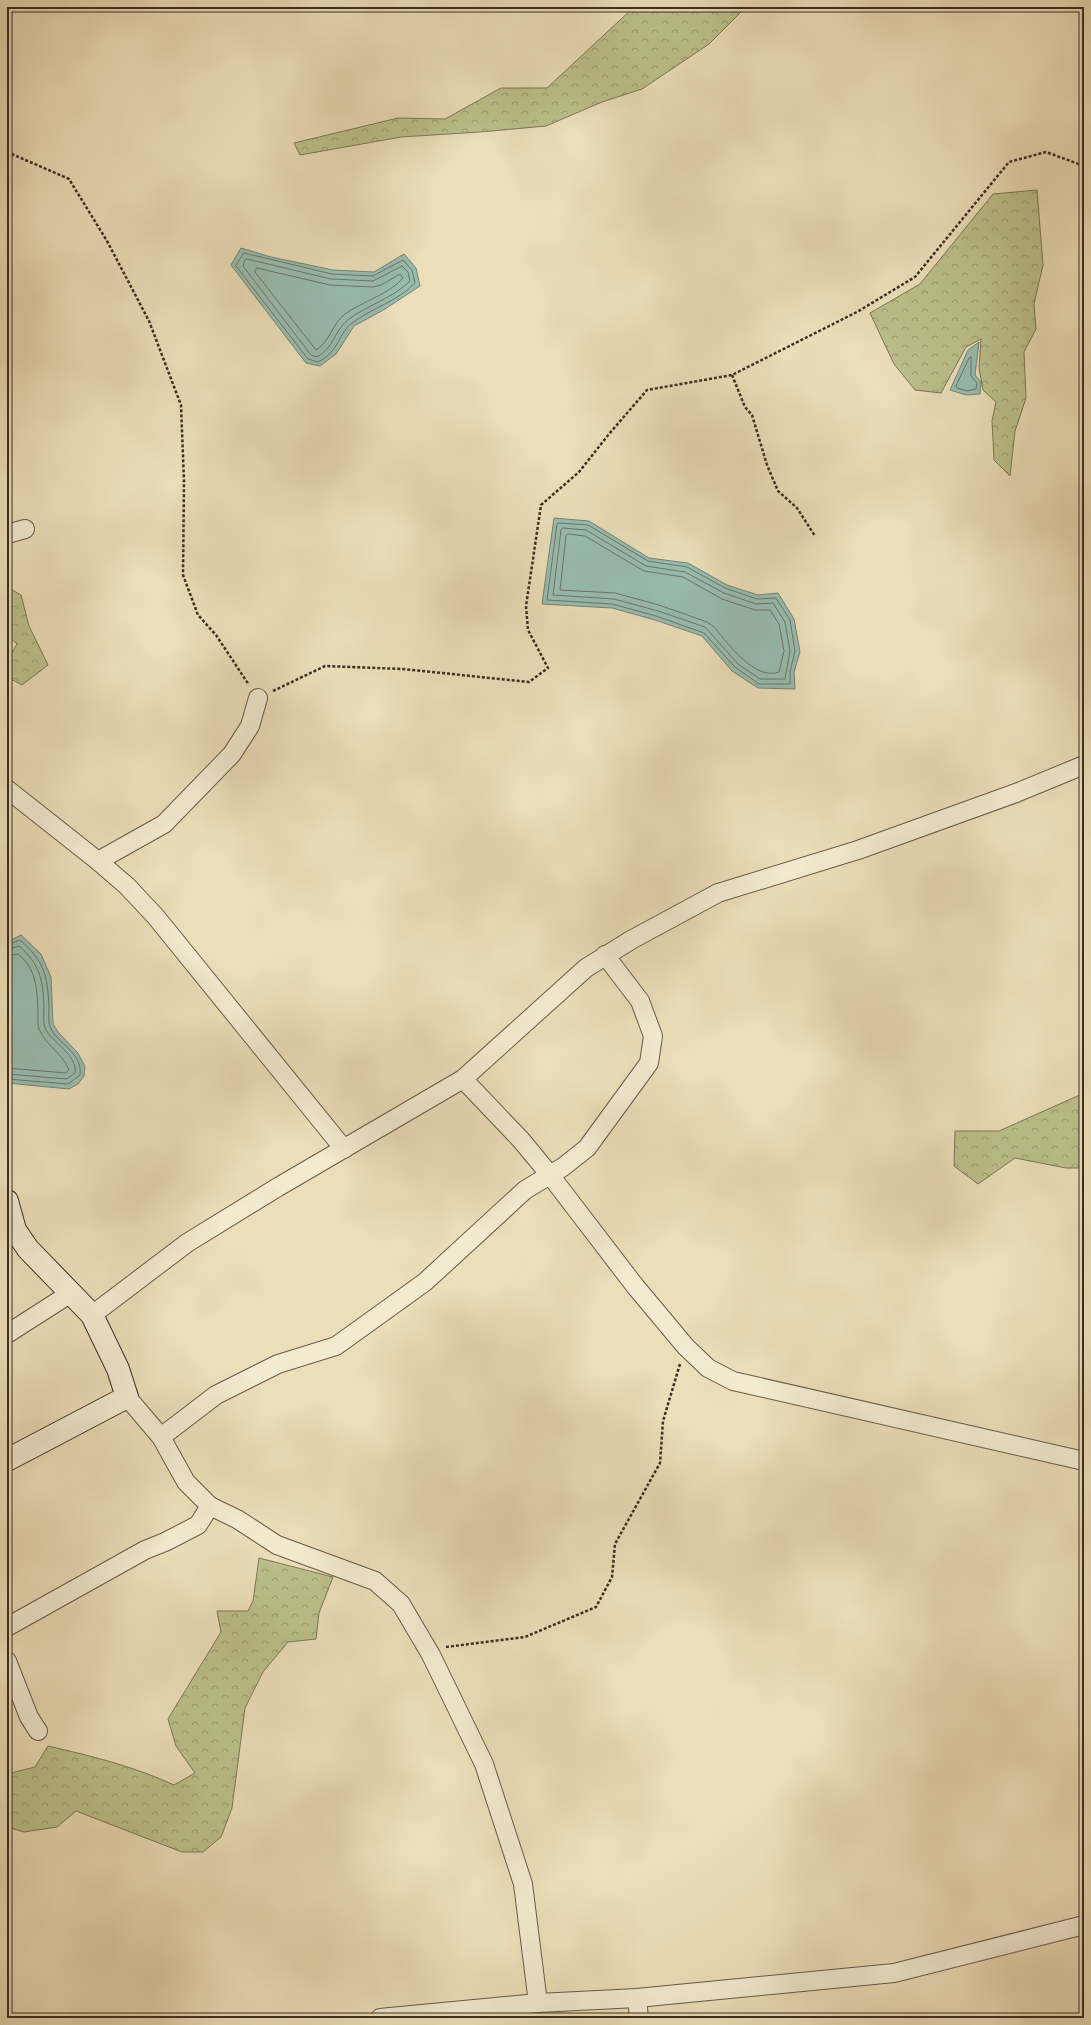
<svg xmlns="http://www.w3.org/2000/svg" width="1091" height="2025" font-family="'Sorts Mill Goudy',serif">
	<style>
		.forest { fill: url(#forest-crowns); stroke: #7c7758 }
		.water { fill: #98bcaf; stroke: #738377 }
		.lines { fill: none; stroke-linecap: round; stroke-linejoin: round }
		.shore { stroke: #6a756a; stroke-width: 1 }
		.street-casing { stroke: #685a49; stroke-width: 20 }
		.secondary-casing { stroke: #3c2e24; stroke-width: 24 }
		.path { stroke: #3c2e24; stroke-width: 2.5; stroke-dasharray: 3 2; stroke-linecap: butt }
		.street { stroke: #f2ead1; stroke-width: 18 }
		.secondary { stroke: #f2ead1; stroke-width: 22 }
	</style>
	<defs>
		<pattern id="forest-crowns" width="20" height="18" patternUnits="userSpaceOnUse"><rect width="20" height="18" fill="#bbc08c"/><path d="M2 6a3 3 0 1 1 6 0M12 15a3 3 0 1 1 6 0" fill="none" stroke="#999c72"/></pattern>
	</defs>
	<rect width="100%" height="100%" fill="#ebdeb8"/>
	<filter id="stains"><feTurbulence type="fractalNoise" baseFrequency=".005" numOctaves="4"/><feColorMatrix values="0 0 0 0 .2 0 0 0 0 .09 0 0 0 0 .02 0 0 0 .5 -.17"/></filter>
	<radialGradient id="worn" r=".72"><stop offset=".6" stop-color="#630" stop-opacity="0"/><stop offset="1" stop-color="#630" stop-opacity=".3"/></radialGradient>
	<g class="forest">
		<path d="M 634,7 L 752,7 L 742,11 L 709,44 L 642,89 L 602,102 L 546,126 L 480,132 L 401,137 L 300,155 L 294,143 L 398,118 L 445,119 L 501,88 L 547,88 Z"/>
		<path d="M 1037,190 L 1043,265 L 1034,304 L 1036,329 L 1024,352 L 1026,398 L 1015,431 L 1010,476 L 994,460 L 992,421 L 996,402 L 983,390 L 979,368 L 981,339 L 966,347 L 941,393 L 915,390 L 894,364 L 870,313 L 920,284 L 993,194 Z"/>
		<path d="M 7,587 L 21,595 L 29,626 L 48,665 L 22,685 L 7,677 L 7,661 L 17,644 L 7,635 Z"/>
		<path d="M 1082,1094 L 1084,1094 L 1084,1168 L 1066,1168 L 1015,1158 L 978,1184 L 954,1166 L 955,1131 L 999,1131 Z"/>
		<path d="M 259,1558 L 333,1577 L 319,1613 L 316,1639 L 288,1642 L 263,1672 L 245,1708 L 232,1808 L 221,1837 L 203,1852 L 182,1852 L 76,1811 L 57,1827 L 24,1832 L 7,1827 L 7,1774 L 35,1767 L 48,1746 C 91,1756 133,1766 174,1785 L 195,1773 L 176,1746 L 168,1719 L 221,1632 L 217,1611 L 248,1611 L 253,1601 Z"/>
	</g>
	<g class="water">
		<path d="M 241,248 L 271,257 L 333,270 L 374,272 L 404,254 L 416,268 L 420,286 L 385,309 L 354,326 L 336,354 L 320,366 L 306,363 L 231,265 Z"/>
		<path d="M 979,342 L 975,375 L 981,382 L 980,394 L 966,395 L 950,390 L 968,350 Z"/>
		<path d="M 554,518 L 589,521 L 649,558 L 688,563 L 727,585 L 758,595 L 778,593 L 794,619 L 800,652 L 794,672 L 795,689 L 758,688 L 732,671 L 702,636 L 655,620 L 612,608 L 542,604 Z"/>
		<path d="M 21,935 L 41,954 L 51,977 L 53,1024 L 58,1032 L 78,1053 L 85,1067 L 84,1076 L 78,1084 L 69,1089 L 7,1083 L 7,942 Z"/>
	</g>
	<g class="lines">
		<g class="shore">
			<path d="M 244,253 L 332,274 L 373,276 L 403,260 L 412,270 L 415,283 C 398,301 372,308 352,323 C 339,332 339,352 318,362 L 308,359 L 236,266 Z"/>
			<path d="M 247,259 L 331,279 L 373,281 L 402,266 L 408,272 L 410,281 C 393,298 368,305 349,319 C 335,329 334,348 317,357 L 311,355 L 243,266 L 245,260 Z"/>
			<path d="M 257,268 L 330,285 L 373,287 L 381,285 L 400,274 L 403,278 C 388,295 363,301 345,314 C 332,324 330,342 316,350 L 255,272 Z"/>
			<path d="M 971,357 L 971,376 L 977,383 L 976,389 L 967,391 L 957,388 L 956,386 L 969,358 Z"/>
			<path d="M 559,523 L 588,525 L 648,561 L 687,567 L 725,588 L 757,599 L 776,598 L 790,620 L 795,651 L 790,672 L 790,684 L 759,684 L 735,667 L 704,633 L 656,616 L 612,604 L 547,600 L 557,524 Z"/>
			<path d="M 563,528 L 586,530 L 646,566 L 685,572 L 724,593 L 756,604 L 773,603 L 785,622 L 790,651 L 785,679 L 760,679 L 738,664 L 705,627 L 658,611 L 614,599 L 553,595 L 561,530 Z"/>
			<path d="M 568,534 L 585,536 L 644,571 L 683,577 L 722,599 L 755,610 L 770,610 L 779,624 L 784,651 L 779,672 C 754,681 727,642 713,626 L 707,622 L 659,605 L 615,593 L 560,590 L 566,536 Z"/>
			<path d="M 7,945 L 20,940 C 44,961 47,974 49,1005 C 49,1012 48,1021 50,1027 C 58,1044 83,1053 80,1075 L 68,1084 L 7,1079"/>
			<path d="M 7,950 L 19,946 C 40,964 43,980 44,1007 C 44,1013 43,1022 45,1028 C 52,1043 78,1055 75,1073 L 67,1079 L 7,1074"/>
			<path d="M 7,956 L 18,954 C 37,969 37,990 38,1013 C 38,1019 37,1025 40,1031 C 47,1046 63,1054 69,1070 L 66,1073 L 7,1068"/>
		</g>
		<defs>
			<g id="street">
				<path d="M 7,534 L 25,529"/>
				<path d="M 7,789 L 98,861 L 127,886 L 156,917 L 344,1149"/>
				<path d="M 98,861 L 164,824 L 232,754 L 250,726 L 258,698"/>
				<path d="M 463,1079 L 521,1140 L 550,1175 L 635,1286 L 686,1347 L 708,1368 L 733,1381 L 1084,1461"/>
				<path d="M 92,1315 L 187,1243 L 278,1187 L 463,1079 L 586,968 L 631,940 L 718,893 L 858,850 L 1016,793 L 1084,765"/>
				<path d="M 7,1334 L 71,1293"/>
				<path d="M 127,1397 L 161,1437 L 186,1482 L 210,1506 L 237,1519 L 277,1545 L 375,1581 L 401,1604 L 431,1655 L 484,1764 L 523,1884 L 538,2003"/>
				<path d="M 161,1437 L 216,1395 L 278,1364 L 336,1346 L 425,1282 L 525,1190 L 563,1167 L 587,1148 L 649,1063 L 653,1036 L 640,1001 L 605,955"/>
				<path d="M 7,1627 L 145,1550 L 165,1542 L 198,1525 L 210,1506"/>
				<path d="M 7,1661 L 29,1717 L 38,1731"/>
				<path d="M 637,1998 L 639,2018"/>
				<path d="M 380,2018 L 538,2003 L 637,1998 L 894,1973 L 1084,1925"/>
			</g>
			<path id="secondary" d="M 7,1201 L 15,1230 L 28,1249 L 92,1315 L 118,1369 L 127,1397 L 7,1460"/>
		</defs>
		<use href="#street" class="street-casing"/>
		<use href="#secondary" class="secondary-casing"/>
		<g class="path">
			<path d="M 7,152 L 69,179 L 107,241 L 149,321 L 181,405 L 184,481 L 183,575 L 198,615 L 216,635 L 249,685"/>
			<path d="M 732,375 L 745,407 L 752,415 L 767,465 L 778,491 L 797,508 L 815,536"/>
			<path d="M 273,691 L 325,666 L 403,669 L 529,682 L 548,668 L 528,630 L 526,606 L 541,505 L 579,472 L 609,434 L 647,390 L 732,375 L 857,312 L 915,277 L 1009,162 L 1046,152 L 1084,166"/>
			<path d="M 446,1647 L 525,1637 L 596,1607 L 612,1577 L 615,1544 L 660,1463 L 663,1421 L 680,1364"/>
		</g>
		<use href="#street" class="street"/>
		<use href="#secondary" class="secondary"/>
	</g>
	<rect width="1091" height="2025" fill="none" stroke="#ebdeb8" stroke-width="24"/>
	<rect x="8" y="8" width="1075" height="2009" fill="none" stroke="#3c2e24" stroke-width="2"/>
	<rect x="12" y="12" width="1067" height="2001" fill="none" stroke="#3c2e24"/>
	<rect width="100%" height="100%" filter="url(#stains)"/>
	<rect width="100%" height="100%" fill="url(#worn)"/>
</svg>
